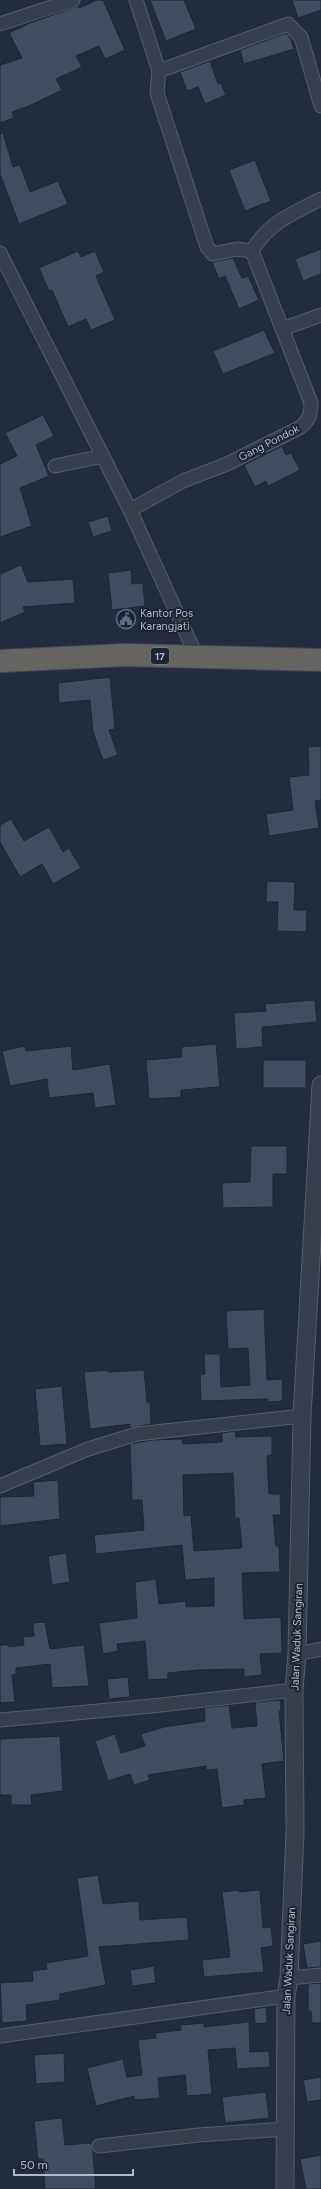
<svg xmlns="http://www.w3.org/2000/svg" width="321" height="2189" font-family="Figtree,sans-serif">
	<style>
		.building { fill: #414b62; stroke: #1e2536; fill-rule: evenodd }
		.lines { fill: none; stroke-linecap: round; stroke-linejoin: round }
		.minor-casing { stroke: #555c6d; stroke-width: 15 }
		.tertiary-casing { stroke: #555c6d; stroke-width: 19 }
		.trunk-casing { stroke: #42495a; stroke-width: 24 }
		.minor { stroke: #373e4f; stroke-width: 13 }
		.tertiary { stroke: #373e4f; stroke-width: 17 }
		.trunk { stroke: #666461; stroke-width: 22 }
		.labels { text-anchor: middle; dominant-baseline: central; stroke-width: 4; stroke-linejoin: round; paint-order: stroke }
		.shield { fill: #1c2334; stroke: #868c9d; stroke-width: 1 }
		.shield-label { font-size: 10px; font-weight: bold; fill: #b3b9ca }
		.street-label { font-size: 11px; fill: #b3b9ca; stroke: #1c2334 }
		.poi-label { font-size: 11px; fill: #b3b9ca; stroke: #1c2334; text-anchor: start }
	</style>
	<rect width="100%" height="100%" fill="#232c3f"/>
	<g class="building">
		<path d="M 97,0 L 103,0 L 125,50 L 105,59 L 99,46 L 76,56 L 82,67 L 56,79 L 62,90 L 29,106 L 12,112 L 14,118 L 0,123 L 0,65 L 22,58 L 9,33 L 30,23 L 78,6 L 79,8 Z"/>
		<path d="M 150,0 L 184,0 L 196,29 L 166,41 Z"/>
		<path d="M 292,0 L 321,0 L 321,10 L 298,18 Z"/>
		<path d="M 286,33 L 291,39 L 294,49 L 244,64 L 240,50 Z"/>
		<path d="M 210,61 L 218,84 L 221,83 L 226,95 L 205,104 L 198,87 L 187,91 L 180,72 Z"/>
		<path d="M 3,133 L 13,167 L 20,165 L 30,192 L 58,181 L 68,204 L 19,224 L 0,174 L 0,134 Z"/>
		<path d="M 255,160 L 271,201 L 245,211 L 229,170 Z"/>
		<path d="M 321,249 L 321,274 L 303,281 L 295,259 Z"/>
		<path d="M 78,251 L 81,257 L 95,251 L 104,272 L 96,276 L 115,320 L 91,330 L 86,319 L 68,327 L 52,290 L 49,291 L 39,268 Z"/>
		<path d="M 233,258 L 242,278 L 248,276 L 259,300 L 239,309 L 225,276 L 219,279 L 212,262 Z"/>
		<path d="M 264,330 L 275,353 L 223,374 L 213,351 Z"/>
		<path d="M 43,415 L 54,436 L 36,445 L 49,476 L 20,488 L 32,526 L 0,537 L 0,464 L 17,456 L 5,433 Z"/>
		<path d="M 282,446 L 286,455 L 291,453 L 300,470 L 268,486 L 266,481 L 255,487 L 244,465 Z"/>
		<path d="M 108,516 L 112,531 L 93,537 L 88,522 Z"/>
		<path d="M 21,565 L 28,582 L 73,579 L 75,603 L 23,607 L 25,612 L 0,623 L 0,574 Z"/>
		<path d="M 131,570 L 132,584 L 143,583 L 145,606 L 112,610 L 108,573 Z"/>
		<path d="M 110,677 L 115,729 L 109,730 L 118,755 L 103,760 L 93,732 L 90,700 L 59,703 L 58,683 Z"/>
		<path d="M 321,746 L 321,800 L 315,801 L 319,828 L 269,836 L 266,814 L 293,810 L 289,777 L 309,775 L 308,747 Z"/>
		<path d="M 11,819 L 24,841 L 49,827 L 63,852 L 69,848 L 81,868 L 53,884 L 42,864 L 20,877 L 0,842 L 0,825 Z"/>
		<path d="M 267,881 L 295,882 L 294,910 L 307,910 L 306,932 L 277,931 L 278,902 L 266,902 Z"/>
		<path d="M 315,1000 L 317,1022 L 262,1027 L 263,1047 L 236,1049 L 234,1013 L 266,1011 L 265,1004 Z"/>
		<path d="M 216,1044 L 220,1087 L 181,1090 L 181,1097 L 149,1099 L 146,1060 L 182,1057 L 181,1047 Z"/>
		<path d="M 25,1046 L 26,1051 L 71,1046 L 73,1070 L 110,1064 L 116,1105 L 95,1108 L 93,1093 L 49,1098 L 47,1079 L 10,1086 L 2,1051 Z"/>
		<rect x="263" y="1060" width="43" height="28"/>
		<path d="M 251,1146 L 287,1146 L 287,1174 L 273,1174 L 273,1207 L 223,1208 L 222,1183 L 250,1182 Z"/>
		<path d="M 264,1309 L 267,1380 L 282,1379 L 283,1401 L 268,1402 L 268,1399 L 201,1401 L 200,1375 L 205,1374 L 204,1354 L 220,1354 L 221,1387 L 250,1385 L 248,1348 L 228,1349 L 226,1311 Z"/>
		<path d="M 108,1370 L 108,1372 L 144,1370 L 147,1402 L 150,1402 L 151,1424 L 130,1428 L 130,1424 L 90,1429 L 84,1372 Z"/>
		<path d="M 62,1386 L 67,1444 L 40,1446 L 35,1389 Z"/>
		<path d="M 235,1431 L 236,1437 L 272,1436 L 272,1455 L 267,1456 L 269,1494 L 280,1494 L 281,1515 L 273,1515 L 276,1546 L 279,1546 L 280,1572 L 242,1573 L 244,1619 L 281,1617 L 282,1653 L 260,1654 L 262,1675 L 244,1677 L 244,1669 L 197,1670 L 168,1673 L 168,1679 L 148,1680 L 145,1641 L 117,1644 L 118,1651 L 103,1654 L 99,1623 L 137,1618 L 135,1582 L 156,1579 L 159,1604 L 186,1601 L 186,1607 L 214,1606 L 214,1578 L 185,1580 L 182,1545 L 96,1554 L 94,1535 L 144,1530 L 142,1500 L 132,1500 L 130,1444 L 152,1440 L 182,1439 L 183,1444 L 222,1442 L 222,1433 ZM 233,1473 L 235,1518 L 239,1518 L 242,1547 L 241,1548 L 194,1551 L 191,1515 L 184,1516 L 183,1475 Z"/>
		<path d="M 58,1480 L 60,1519 L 0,1526 L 0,1497 L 34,1496 L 33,1482 Z"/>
		<path d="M 66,1553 L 70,1582 L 52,1585 L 48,1556 Z"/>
		<path d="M 45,1622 L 50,1649 L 84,1645 L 89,1686 L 52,1688 L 50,1664 L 16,1668 L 16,1674 L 12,1675 L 15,1702 L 0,1703 L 0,1645 L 8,1645 L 9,1647 L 24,1645 L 23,1637 L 34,1636 L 33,1623 Z"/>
		<path d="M 128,1677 L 130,1697 L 109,1699 L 107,1679 Z"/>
		<path d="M 280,1700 L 281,1711 L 279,1711 L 284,1761 L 262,1764 L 266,1798 L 244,1800 L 244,1805 L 222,1808 L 217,1769 L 206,1770 L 206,1766 L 148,1775 L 150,1780 L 134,1785 L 130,1774 L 108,1781 L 95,1741 L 115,1734 L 121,1753 L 145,1746 L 141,1734 L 164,1727 L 205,1721 L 204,1708 L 229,1705 L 232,1728 L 257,1726 L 255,1702 Z"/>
		<path d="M 60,1736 L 63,1791 L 31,1795 L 32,1805 L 11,1805 L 11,1795 L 0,1795 L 0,1739 Z"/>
		<path d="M 98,1875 L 103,1904 L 139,1901 L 140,1920 L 187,1917 L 189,1940 L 99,1947 L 106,1985 L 60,1994 L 60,2000 L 26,2005 L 27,2021 L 2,2023 L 0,1983 L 33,1981 L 32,1971 L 47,1969 L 46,1963 L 88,1956 L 77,1878 Z"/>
		<path d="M 239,1890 L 239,1892 L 260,1890 L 263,1928 L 271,1927 L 273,1946 L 261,1948 L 264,1972 L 204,1977 L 202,1960 L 230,1957 L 222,1892 Z"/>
		<path d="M 321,1941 L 321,1967 L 307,1968 L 303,1944 Z"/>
		<path d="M 154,1966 L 156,1983 L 132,1986 L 130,1970 Z"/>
		<path d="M 321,1983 L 321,2023 L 312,2023 L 311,2011 L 308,2011 L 308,1984 Z"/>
		<path d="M 266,2007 L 267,2023 L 255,2024 L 254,2009 Z"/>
		<path d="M 249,2022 L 250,2052 L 269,2051 L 270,2067 L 237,2069 L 235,2048 L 208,2050 L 212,2094 L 187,2096 L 185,2075 L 158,2078 L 160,2098 L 135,2100 L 134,2096 L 96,2106 L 87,2068 L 123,2059 L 127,2077 L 142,2075 L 138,2040 L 156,2038 L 155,2033 L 181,2030 L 181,2025 L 204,2023 L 204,2027 Z"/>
		<path d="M 64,2053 L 65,2082 L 36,2084 L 34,2055 Z"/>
		<path d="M 321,2077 L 321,2100 L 307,2102 L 303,2080 Z"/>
		<path d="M 266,2092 L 269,2118 L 225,2123 L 222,2097 Z"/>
		<path d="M 62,2118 L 65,2145 L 92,2143 L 96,2189 L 45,2189 L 43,2159 L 38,2159 L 34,2121 Z"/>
		<path d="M 321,2155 L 321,2189 L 306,2189 L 300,2159 Z"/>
	</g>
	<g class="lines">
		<defs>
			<g id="minor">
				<path d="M 136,0 L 159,71 L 157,93 L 207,247 L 213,254 L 237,249 L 252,251"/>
				<path d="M 0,24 L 73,0"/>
				<path d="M 159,71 L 288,24 L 301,37 L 321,106"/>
				<path d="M 252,251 C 268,223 293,213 321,199"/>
				<path d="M 0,253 L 130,510 L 197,657"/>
				<path d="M 282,329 L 321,315"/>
				<path d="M 55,466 L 103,456"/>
				<path d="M 130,510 L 183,481 L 227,464 L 299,428 C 309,421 311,415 311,403 L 252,251"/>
				<path d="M 0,1486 L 88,1449 L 137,1434 L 302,1416"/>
				<path d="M 297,1654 L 321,1649"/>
				<path d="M 0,1720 L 152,1706 L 294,1690"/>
				<path d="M 289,1978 L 321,1975"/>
				<path d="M 0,2036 L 286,1996"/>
				<path d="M 99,2146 L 199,2135 L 285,2129"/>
			</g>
			<path id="tertiary" d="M 285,2189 L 286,1996 L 289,1978 L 295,1832 L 294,1690 L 297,1654 L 302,1416 L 321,1085"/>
			<path id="trunk" d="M 0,661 L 125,655 L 321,660"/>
		</defs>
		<use href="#minor" class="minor-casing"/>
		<use href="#tertiary" class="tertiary-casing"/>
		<use href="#trunk" class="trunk-casing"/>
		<use href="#minor" class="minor"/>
		<use href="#tertiary" class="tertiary"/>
		<use href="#trunk" class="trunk"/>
	</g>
	<defs>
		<symbol id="civic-ring" viewBox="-11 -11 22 22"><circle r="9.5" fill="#1c2334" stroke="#5c6f8a" stroke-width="1.5"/><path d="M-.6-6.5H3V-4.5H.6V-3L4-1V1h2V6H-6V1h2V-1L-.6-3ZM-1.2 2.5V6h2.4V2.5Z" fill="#5c6f8a"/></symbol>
	</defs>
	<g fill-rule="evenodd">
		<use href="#civic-ring" x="115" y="608" width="22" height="22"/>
	</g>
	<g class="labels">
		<rect class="shield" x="151" y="648" width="18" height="16" rx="3"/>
		<g class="shield-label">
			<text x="160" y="656">17</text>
		</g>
		<g class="street-label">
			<text transform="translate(269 443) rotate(-27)">Gang Pondok</text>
			<text transform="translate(297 1637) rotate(-88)">Jalan Waduk Sangiran</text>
			<text transform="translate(289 1961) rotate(-87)">Jalan Waduk Sangiran</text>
		</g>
		<g class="poi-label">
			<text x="140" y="613">Kantor Pos<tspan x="140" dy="13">Karangjati</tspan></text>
		</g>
	</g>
	<path d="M14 2169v6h119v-6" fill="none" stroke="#b3b9ca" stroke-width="2"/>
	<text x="20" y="2169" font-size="12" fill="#b3b9ca" stroke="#1c2334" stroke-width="3" paint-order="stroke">50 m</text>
</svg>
